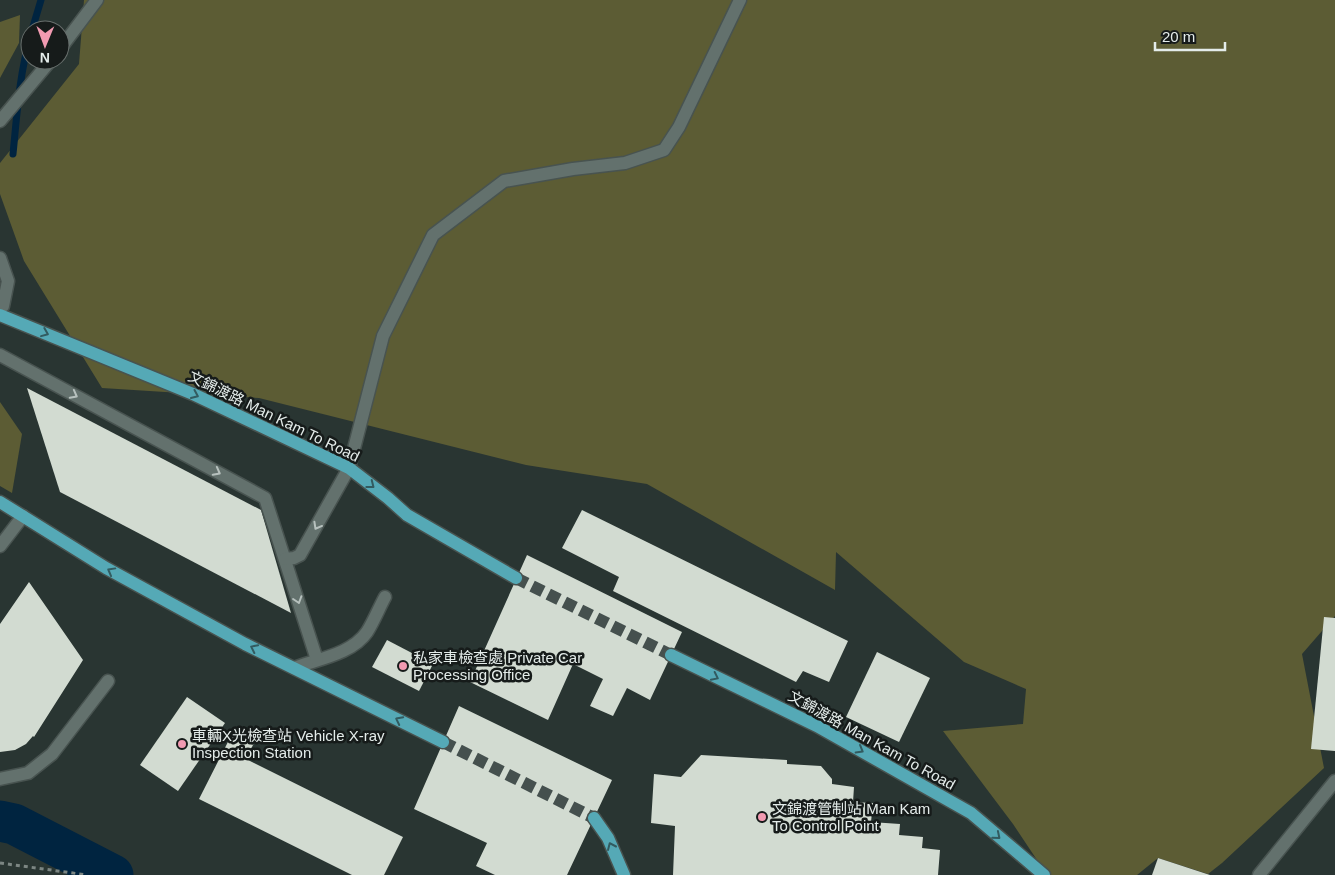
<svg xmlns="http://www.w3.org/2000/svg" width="1335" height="875" font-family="Helvetica,'Noto Sans SC',sans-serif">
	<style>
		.green { fill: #5c5c34 }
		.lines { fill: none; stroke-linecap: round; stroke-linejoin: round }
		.stream { stroke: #002440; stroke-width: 7 }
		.river { stroke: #002440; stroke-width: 41 }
		.building { fill: #d2dbd1 }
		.primary-tunnel { stroke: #45504e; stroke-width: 12; stroke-dasharray: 12 6; stroke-linecap: butt }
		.lane-casing { stroke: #485350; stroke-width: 15 }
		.street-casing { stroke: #485350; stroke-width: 15 }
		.primary-casing { stroke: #485350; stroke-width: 15 }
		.path { stroke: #7c8683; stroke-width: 3; stroke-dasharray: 4 4; stroke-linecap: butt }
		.lane { stroke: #63716d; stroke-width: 12 }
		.street { stroke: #63716d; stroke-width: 12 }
		.primary { stroke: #55a9b6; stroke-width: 12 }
		.oneway { stroke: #325b60 }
		.oneway2 { stroke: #b7c1be }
		.poi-dot { fill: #f19ab1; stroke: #161b1a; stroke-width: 2 }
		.labels { text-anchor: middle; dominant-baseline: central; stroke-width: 5; stroke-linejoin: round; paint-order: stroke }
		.street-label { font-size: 15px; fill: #e4ecea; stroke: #161b1a }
		.poi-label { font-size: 15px; fill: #e4ecea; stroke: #161b1a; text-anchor: start }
	</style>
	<rect width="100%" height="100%" fill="#293532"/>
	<g class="green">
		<path d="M 84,0 L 1335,0 L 1335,616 L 1302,654 L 1324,768 L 1222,863 L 1208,874 L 1158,858 L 1137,875 L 1047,875 L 1013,824 L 943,731 L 1023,724 L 1026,689 L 964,662 L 836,552 L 835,590 L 647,484 L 526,465 L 259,398 L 102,388 L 24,261 L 0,194 L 0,163 L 79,64 Z"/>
		<path d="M 20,15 L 19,43 L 0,78 L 0,22 Z"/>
		<path d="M 0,402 L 22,434 L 12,493 L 0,486 Z"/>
	</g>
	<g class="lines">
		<g class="stream">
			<path d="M 32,30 L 41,0"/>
			<path d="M 13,154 C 17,115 19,76 30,38"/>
		</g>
		<path class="river" d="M 0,821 L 14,824 L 113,875"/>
	</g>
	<g class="building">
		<path d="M 27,388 L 261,510 L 291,613 L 60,492 Z"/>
		<path d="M 582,510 L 848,641 L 829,682 L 803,671 L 796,682 L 613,591 L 619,577 L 562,548 Z"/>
		<path d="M 527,555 L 682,632 L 650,700 L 627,688 L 613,716 L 590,706 L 603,679 L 573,664 L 548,720 L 470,682 Z"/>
		<path d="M 29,582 L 83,660 L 34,737 L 33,736 L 26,744 L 15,750 L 0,752 L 0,624 Z"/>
		<path d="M 1324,617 L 1335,618 L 1335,751 L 1311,749 Z"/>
		<path d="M 387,640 L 433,664 L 419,691 L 372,667 Z"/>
		<path d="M 877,652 L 930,678 L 899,742 L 846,717 Z"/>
		<path d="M 187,697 L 225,723 L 178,791 L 140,765 Z"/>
		<path d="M 459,706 L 612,780 L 567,875 L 495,875 L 476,866 L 487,843 L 414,809 Z"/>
		<path d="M 234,730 L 255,741 L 246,759 L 403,837 L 384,875 L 352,875 L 199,799 Z"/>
		<path d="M 701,755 L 787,760 L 787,764 L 821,766 L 832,779 L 832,784 L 854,787 L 853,802 L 873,803 L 871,822 L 900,824 L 899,835 L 923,837 L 922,848 L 940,850 L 938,875 L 673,875 L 675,826 L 651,823 L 654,774 L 681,777 Z"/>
		<path d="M 1158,858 L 1210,875 L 1152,875 Z"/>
	</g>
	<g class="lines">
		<g class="primary-tunnel">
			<path d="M 516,578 L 671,655"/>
			<path d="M 443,742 L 594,818"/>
		</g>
		<defs>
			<g id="lane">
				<path d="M 0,546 L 23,516"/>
				<path d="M 294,668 C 318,659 352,654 367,632 C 374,621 379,608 385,597"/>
				<path d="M 0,779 L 28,773 L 52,754 L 108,681"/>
				<path d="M 1259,875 L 1335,781"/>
			</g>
			<g id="street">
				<path d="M 60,49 L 97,0"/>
				<path d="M 0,121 L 51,60"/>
				<path d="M 0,258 L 8,281 L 3,306 L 0,307"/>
				<path d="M 0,355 L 265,498 L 317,660"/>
				<path d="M 285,559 L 294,558 L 300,555 L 349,468 L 383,336 L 433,235 L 504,181 L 573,169 L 625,163 L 664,150 L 679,127 L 740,0"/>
			</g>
			<g id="primary">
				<path d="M 0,315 L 193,394 L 349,468 L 388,498 L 407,515 L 516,578"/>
				<path d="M 0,502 L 106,568 L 245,644 L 443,742"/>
				<path d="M 671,655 L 817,726 L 971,813 L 1044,875"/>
				<path d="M 594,818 L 608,838 L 624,875"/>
			</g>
		</defs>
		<use href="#lane" class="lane-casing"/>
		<use href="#street" class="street-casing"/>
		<use href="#primary" class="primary-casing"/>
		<path class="path" d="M 0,863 L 87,875"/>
		<use href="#lane" class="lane"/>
		<use href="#street" class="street"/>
		<use href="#primary" class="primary"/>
	</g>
	<defs><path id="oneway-chevron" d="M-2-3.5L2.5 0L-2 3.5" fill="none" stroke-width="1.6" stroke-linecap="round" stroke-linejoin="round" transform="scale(1.25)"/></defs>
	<g class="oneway">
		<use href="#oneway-chevron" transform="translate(45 333) rotate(22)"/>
		<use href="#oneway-chevron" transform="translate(195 395) rotate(24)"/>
		<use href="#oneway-chevron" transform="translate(371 485) rotate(38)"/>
		<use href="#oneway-chevron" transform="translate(111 571) rotate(-151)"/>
		<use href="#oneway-chevron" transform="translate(254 648) rotate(-154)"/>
		<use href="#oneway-chevron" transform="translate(715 677) rotate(26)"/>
		<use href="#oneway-chevron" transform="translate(399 720) rotate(-153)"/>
		<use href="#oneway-chevron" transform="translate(860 750) rotate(30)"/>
		<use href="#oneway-chevron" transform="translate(997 836) rotate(40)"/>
		<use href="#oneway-chevron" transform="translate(611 846) rotate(-114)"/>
	</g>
	<g class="oneway2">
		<use href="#oneway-chevron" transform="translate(74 395) rotate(28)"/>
		<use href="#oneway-chevron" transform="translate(217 472) rotate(28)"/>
		<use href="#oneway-chevron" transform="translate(317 526) rotate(119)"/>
		<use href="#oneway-chevron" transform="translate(298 600) rotate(72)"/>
	</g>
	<g class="poi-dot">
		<circle cx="403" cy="666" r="5"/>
		<circle cx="182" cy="744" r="5"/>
		<circle cx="762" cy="817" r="5"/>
	</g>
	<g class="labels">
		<g class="street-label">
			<text transform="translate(274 416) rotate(26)">文錦渡路 Man Kam To Road</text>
			<text transform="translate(872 740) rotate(29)">文錦渡路 Man Kam To Road</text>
		</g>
		<g class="poi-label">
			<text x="413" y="657">私家車檢查處 Private Car<tspan x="413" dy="17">Processing Office</tspan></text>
			<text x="192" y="735">車輛X光檢查站 Vehicle X-ray<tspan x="192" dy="17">Inspection Station</tspan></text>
			<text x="772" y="808">文錦渡管制站 Man Kam<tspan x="772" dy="17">To Control Point</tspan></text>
		</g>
	</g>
	<g transform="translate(45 45) rotate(181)"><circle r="24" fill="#161b1a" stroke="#686f6d"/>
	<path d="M0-4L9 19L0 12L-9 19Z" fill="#f19ab1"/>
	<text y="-8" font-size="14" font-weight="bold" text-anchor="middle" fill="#e4ecea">N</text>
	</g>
	<path d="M1155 42v8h70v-8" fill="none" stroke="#e4ecea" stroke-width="2.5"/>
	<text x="1162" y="42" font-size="15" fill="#e4ecea" stroke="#161b1a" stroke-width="4" paint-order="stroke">20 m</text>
</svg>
